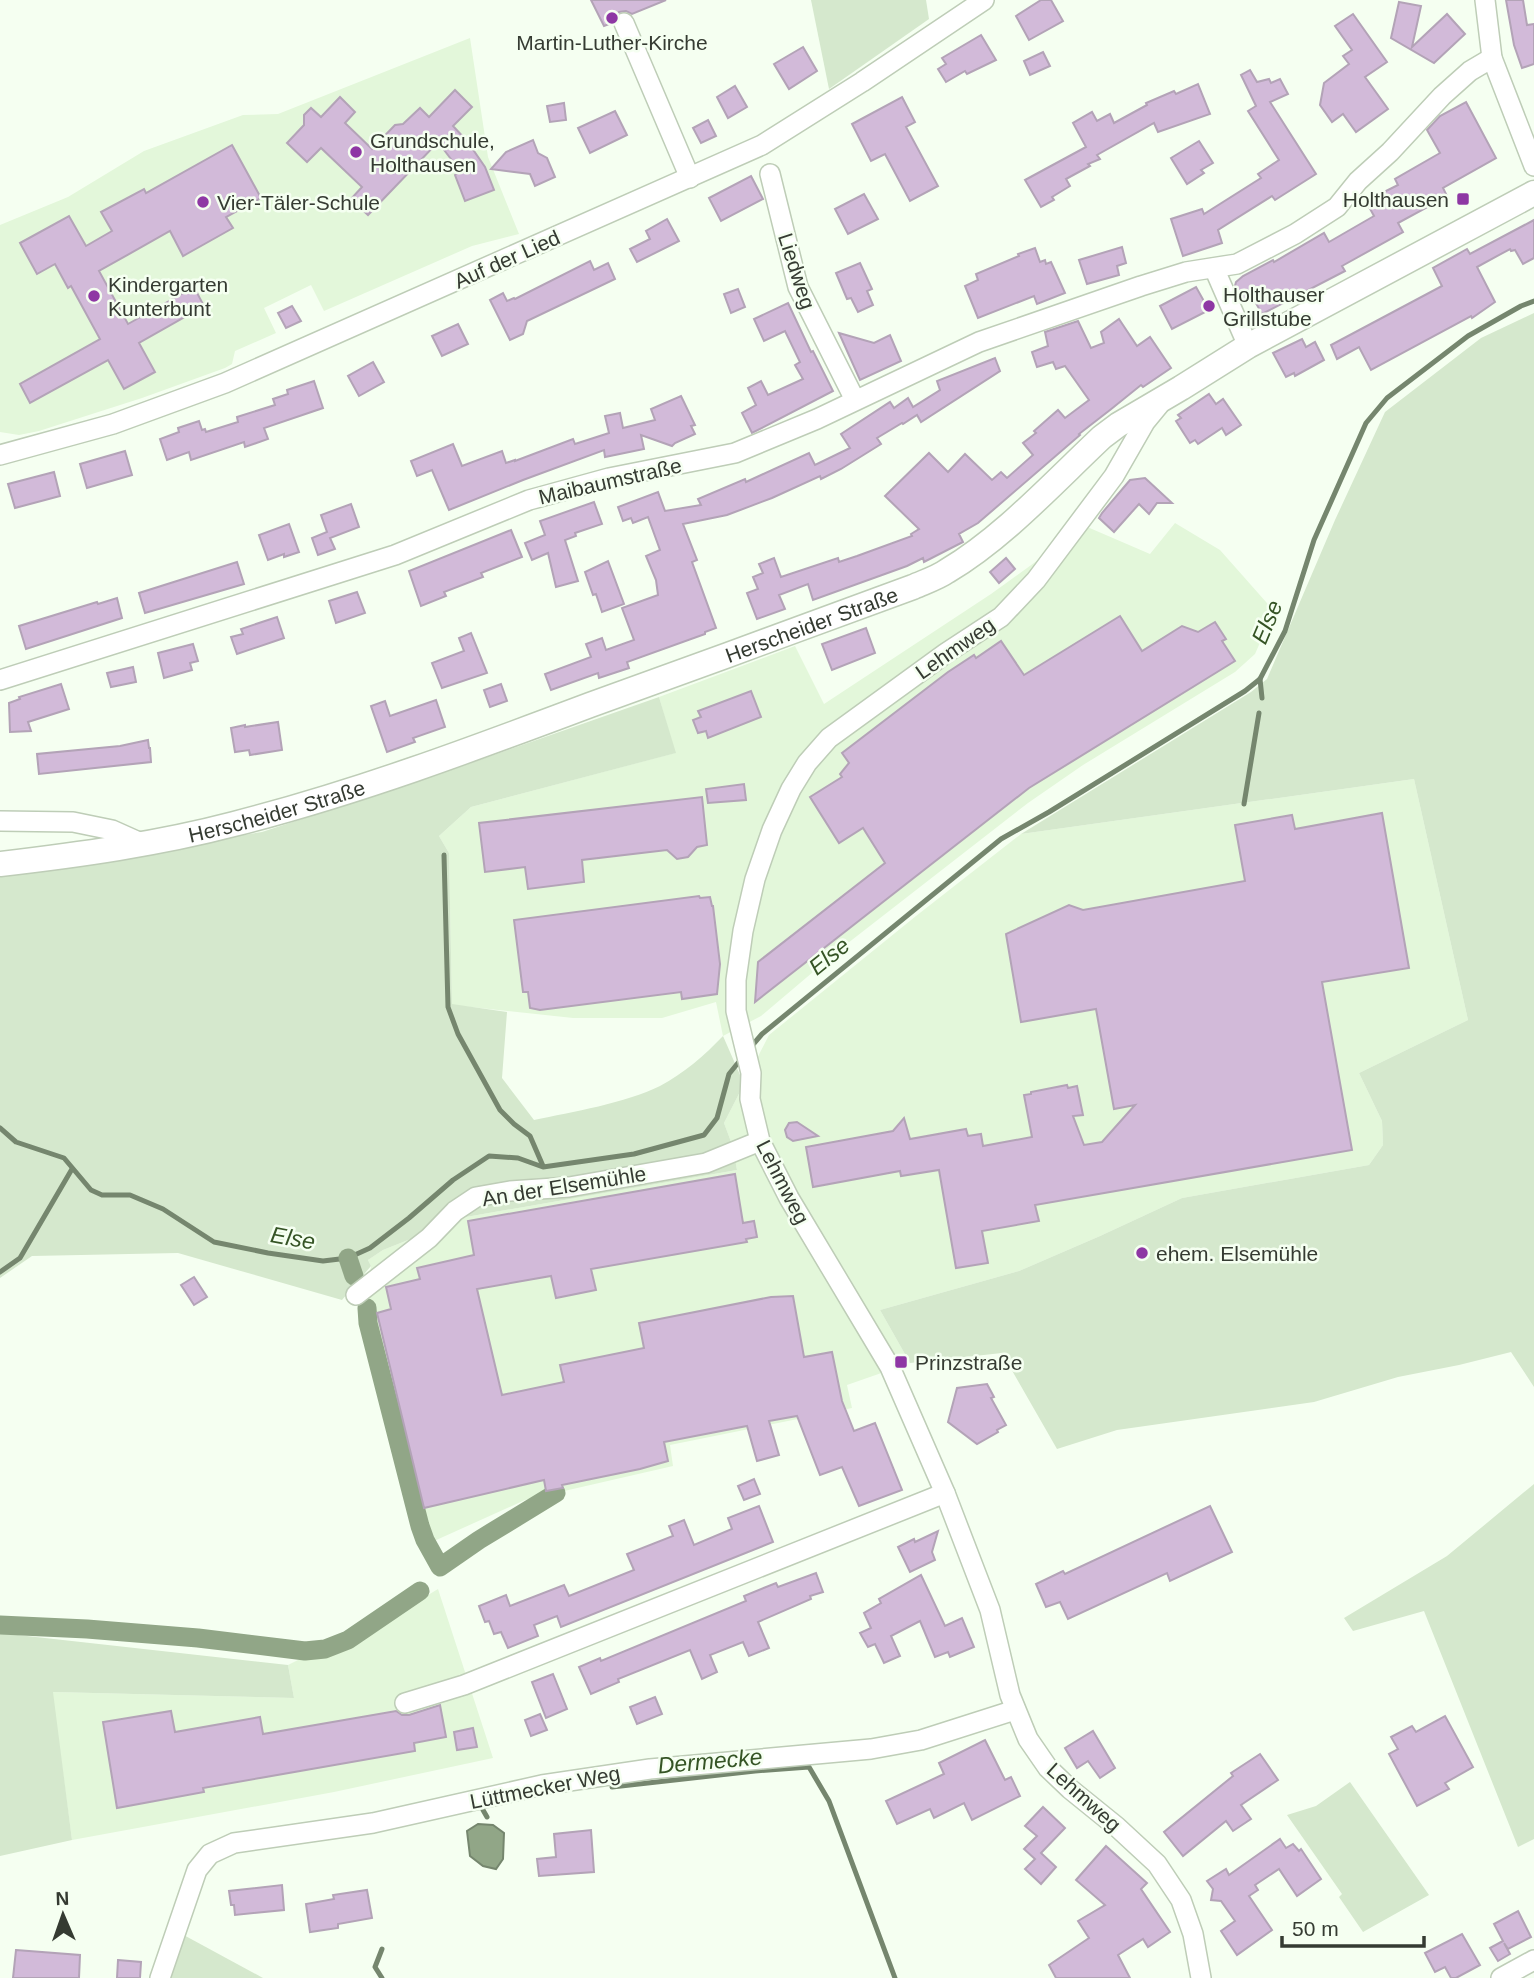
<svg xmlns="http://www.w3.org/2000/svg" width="1534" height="1978" font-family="Arial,sans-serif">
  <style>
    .built { fill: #e3f7da }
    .green { fill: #d5e8cd }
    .water { fill: #91a687; stroke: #75866e; stroke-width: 2 }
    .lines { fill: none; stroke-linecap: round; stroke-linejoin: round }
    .stream { stroke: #75866e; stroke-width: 5 }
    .canal { stroke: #91a687; stroke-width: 19 }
    .building { fill: #d2bad9; stroke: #b3a3b7; stroke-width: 2 }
    .minor-casing { stroke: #becdb7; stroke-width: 22 }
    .major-casing { stroke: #becdb7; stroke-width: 27 }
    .minor { stroke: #fff; stroke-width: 19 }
    .major { stroke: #fff; stroke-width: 24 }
    .poi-dot { fill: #8e37a4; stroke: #f5fff1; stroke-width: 2.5 }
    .labels { text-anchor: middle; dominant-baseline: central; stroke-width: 5; stroke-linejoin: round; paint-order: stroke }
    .poi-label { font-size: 21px; fill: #353b32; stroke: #f5fff1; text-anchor: start }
    .street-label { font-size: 21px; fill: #353b32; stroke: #f5fff1 }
    .water-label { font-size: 23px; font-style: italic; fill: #355425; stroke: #f5fff1 }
  </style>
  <rect width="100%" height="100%" fill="#f5fff1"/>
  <g class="built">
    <path d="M470,38L488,157L519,234L472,246L324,311L311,285L264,308L276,333L235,351L232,364L225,368L142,398L39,431L19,435L0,432V225L68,197L144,151L243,115L278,114Z"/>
    <path d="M1175,523L1220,550L1274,611L1255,654L1235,672L1083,765L1028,803L839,950L761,1016L723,1036L716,1002L662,1018H573L452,1005L449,853L439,836L471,807L675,753L659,697L795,646L824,704L991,594L1085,526L1150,554Z"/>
    <path d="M1414,779L1468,1020L1359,1073L1382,1121L1383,1145L1369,1165L1182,1198L1100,1236L1019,1271L880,1310L910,1363L847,1385L852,1408L670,1445L673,1466L525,1500L423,1546L365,1323V1305L371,1266L368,1260L383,1250L466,1217L737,1170L733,1147L724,1123L769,1035L916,916L1021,834Z"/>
    <path d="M438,1589L493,1758L334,1792L72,1840L52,1692L294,1698L288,1665L304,1657L324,1658Z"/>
  </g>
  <g class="green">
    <path d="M811,0H926L929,19L829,89Z"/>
    <path d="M1534,313V1387L1511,1352L1459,1365L1398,1377L1314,1402L1117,1430L1057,1449L1002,1353L910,1363L880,1310L1019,1271L1100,1236L1182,1198L1369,1165L1383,1145L1382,1121L1359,1073L1468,1020L1414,779L1021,834L1251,692L1267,679L1335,520L1385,412L1481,338Z"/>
    <path d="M659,697L676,753L471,807L439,836L449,853L452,1004L507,1012L502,1078L534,1120C572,1112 626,1103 660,1086C684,1073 704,1056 723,1036L744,1084L724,1123L733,1147L737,1170L466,1217L383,1250L368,1260L371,1266L342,1300L178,1253L32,1256L0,1278V873L262,832L437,775Z"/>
    <path d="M1534,1484V1839L1518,1847L1424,1611L1353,1631L1344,1618L1447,1556Z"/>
    <path d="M0,1633L288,1665L294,1698L53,1692L72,1840L0,1856Z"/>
    <path d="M1350,1782L1429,1895L1363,1932L1339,1897L1342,1894L1287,1815L1316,1806Z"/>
    <path d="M180,1933L263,1978H163Z"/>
  </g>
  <path class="water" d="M478,1824L493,1825L504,1833L503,1859L496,1869L483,1866L470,1856L467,1831Z"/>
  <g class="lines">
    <g class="stream">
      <path d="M1260,679L1262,698"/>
      <path d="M1244,804L1259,713"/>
      <path d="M444,855L448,1007L458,1034L500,1110L514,1124L530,1136L543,1166"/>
      <path d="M750,1048L762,1034L1001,839L1049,812L1245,691L1260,679L1285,631L1314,540L1366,423L1387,398L1468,336L1521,306L1534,301"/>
      <path d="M0,1128L16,1142L64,1158L91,1190L102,1195H130L163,1209L214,1242L268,1253L323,1261L348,1258L370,1248L409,1218L453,1180L489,1156L518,1158L543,1167L634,1154L704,1135L717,1118L729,1074L742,1058"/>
      <path d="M0,1272L20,1258L72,1169"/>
      <path d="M612,1787L755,1771L809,1767L829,1801L895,1978"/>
      <path d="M483,1810L487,1817"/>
      <path d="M382,1949L375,1967L382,1978"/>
    </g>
    <g class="canal">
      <path d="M348,1258L354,1276"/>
      <path d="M367,1308L368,1323L420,1526L425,1540L440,1567L479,1540L556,1493"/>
      <path d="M0,1625L87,1629L198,1638L305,1651L325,1649L348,1640L420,1591"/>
    </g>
  </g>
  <g class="building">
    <path d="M591,0H666L632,14L626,11L619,12L614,16L612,23L604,26Z"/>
    <path d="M1041,0H1051L1063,21L1029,40L1016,16Z"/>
    <path d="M1506,0H1523L1527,25L1534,24V64L1522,68L1514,45Z"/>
    <path d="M1399,2L1421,6L1412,47L1447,14L1465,34L1434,63L1391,38Z"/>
    <path d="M1353,14L1387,62L1365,77L1388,109L1356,132L1343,114L1332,122L1320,105L1324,83L1349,64L1343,56L1352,50L1335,26Z"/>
    <path d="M981,35L996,60L967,74L965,71L946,82L938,69L946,64L942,58Z"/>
    <path d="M803,47L817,71L789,89L774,64Z"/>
    <path d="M1043,52L1050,66L1030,75L1024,61Z"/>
    <path d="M1250,70L1257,82L1269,79L1271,83L1280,79L1288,94L1270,102L1316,174L1275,200L1272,196L1218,230L1222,243L1183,256L1171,219L1202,209L1204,214L1261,178L1258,174L1279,160L1248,111L1256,106L1241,75Z"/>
    <path d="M1198,84L1210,114L1158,132L1154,123L1097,155L1100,159L1088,164L1090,166L1066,179L1070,186L1052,197L1054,200L1041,207L1025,180L1086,147L1073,123L1092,112L1097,121L1110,114L1114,123L1147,105L1146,103L1174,91L1176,94Z"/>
    <path d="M735,86L747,107L728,118L717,97Z"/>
    <path d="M455,90L472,107L453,126L467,141L485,167L494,190L465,201L455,175L460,171L438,142L368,215L351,199L362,187L321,148L307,162L287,143L304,125V115L311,108L321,117L340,97L355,112L345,123L372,149L395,125L403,124L420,108L429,117Z"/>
    <path d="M902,97L915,122L906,127L938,186L910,201L885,154L871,161L852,124Z"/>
    <path d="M1466,102L1496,158L1443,188L1448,198L1432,207L1431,205L1398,223L1403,232L1342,266L1345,271L1262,314L1252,296L1242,301L1235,286L1236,282L1243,276L1273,260L1274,262L1324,233L1329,242L1374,216L1369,207L1385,198L1382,193L1398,185L1395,179L1440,153L1427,130L1440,116Z"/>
    <path d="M564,103L566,120L550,122L547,106Z"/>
    <path d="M615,111L627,135L590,153L578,128Z"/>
    <path d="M708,120L716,136L701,143L693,128Z"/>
    <path d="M533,140L538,153L547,158L555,177L535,186L530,174L491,169L506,152Z"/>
    <path d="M1199,141L1213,163L1201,170L1204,173L1187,184L1171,158Z"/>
    <path d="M232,145L261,198L226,217L233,228L183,256L170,231L99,271L128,324L194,287L204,306L139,343L155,372L124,389L108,360L30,403L20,384L100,339L71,286L68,288L55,264L37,274L20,243L69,216L86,246L112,231L101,212L144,189L146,193Z"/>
    <path d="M751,176L763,199L721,221L709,198Z"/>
    <path d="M864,194L878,219L848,234L835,209Z"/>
    <path d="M667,219L679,241L637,262L630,249L650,239L646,231Z"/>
    <path d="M1534,220V258L1523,264L1515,250L1511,251L1510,249L1477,267L1495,302L1472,318L1471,316L1371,370L1359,347L1337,359L1331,345L1442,286L1433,268L1467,249L1470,254Z"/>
    <path d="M1122,247L1126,263L1117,266L1119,275L1087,284L1079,260Z"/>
    <path d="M1035,248L1040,262L1045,260L1046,264L1051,262L1065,293L1037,304L1034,296L978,318L965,286L978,280L976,274L1019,256L1018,254Z"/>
    <path d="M590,261L594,270L608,263L615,279L527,321L523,334L510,340L490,300L503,293L507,301L514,298L515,299Z"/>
    <path d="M860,263L872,289L867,291L873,305L858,312L851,298L847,299L836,273Z"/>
    <path d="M1196,287L1209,310L1172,329L1160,306Z"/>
    <path d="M738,289L745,307L731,313L724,294Z"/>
    <path d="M788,303L811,352L813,351L833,391L752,433L742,413L756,405L748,388L761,381L768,395L803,379L795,365L800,362L785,331L764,341L754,319Z"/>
    <path d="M292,306L301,321L286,328L278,313Z"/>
    <path d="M1119,319L1137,346L1150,337L1171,368L1143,387L1141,385L1110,410L1079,434L1080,435L978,523L959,534L963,542L924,562L923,558L907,566L813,600L808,584L779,595L785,609L757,619L747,593L758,589L753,577L763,573L759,564L774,558L781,577L838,558L839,562L857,556L912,536L911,534L919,529L885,496L929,453L948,472L965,454L992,480L1001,472L1007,478L1033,455L1023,443L1036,433L1034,431L1058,410L1065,418L1089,400L1065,366L1056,369L1053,362L1037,367L1032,352L1048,346L1045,332L1078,321L1091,348L1104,343L1101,332Z"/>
    <path d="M458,324L468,344L442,356L432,336Z"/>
    <path d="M839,333L874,343L890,335L901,361L860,380Z"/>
    <path d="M1302,339L1306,347L1315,342L1324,360L1295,376L1294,373L1286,377L1273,353Z"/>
    <path d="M995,358L1000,371L921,422L917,415L903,424L902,423L877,438L881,444L841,469L821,479L820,476L772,498L727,515L683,524L697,560L692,562L716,628L705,632V634L627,662L629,668L599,678L598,673L551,690L545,674L591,657L586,644L602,638L606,650L634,640L622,608L658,595L656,580L646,556L660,550L648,517L633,523L631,518L623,521L618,507L658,492L665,511L701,505L698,499L745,479L746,482L809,453L815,465L850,448L841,434L890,402L894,408L908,398L913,407L940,390L937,381Z"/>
    <path d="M373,362L384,382L359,396L348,376Z"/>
    <path d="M314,381L323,408L264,428L268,439L245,447L244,442L191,460L189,452L167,460L160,439L179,432L178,428L199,421L202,430L205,429L206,432L238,422L237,417L275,405L273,399L288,394L287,390Z"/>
    <path d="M1209,394L1216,404L1223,399L1241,425L1226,435L1222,428L1198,444L1195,440L1190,443L1176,421L1181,418L1178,415Z"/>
    <path d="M681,396L695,425L691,426L695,434L675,443L672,446L641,435L644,449L605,457L604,450L523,480L449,510L432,470L417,476L411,461L453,444L462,466L502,451L506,463L515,460V461L573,439L575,444L609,433L605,416L620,413L623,428L655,420L651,409Z"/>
    <path d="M125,451L132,475L87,488L80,464Z"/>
    <path d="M54,472L60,496L15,508L8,484Z"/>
    <path d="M1145,478L1172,503H1157L1149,514L1139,504L1114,532L1099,518L1102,513L1130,480Z"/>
    <path d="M594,502L602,524L575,533L576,536L565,540L578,581L556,587L548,553L532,560L525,543L545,535L540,521Z"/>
    <path d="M351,504L359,527L330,538L335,549L318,555L312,538L327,532L321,515Z"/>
    <path d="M289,524L299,552L284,557V554L268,560L259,535Z"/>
    <path d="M511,530L522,557L481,573L483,577L444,592L446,596L421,606L409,571Z"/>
    <path d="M1006,558L1015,569L999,583L990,572Z"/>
    <path d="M608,561L624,604L602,612L596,594L593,595L585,572Z"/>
    <path d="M237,562L244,584L145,613L139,593Z"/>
    <path d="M357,592L365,613L336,623L329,601Z"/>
    <path d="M117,598L122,618L26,649L19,626L97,602L98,604Z"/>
    <path d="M1120,616L1142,651L1182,626L1198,632L1215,622L1226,639L1222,641L1235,661L1029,788L755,1002L758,962L885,863L863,828L839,843L810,797L842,777L840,774L849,763L842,753L948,672L974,655L976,658L1001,641L1024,675Z"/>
    <path d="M277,617L284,638L237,654L231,637L243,634L241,629Z"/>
    <path d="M866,628L875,653L832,670L822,644Z"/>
    <path d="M471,633L487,673L442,688L432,663L464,651L459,638Z"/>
    <path d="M193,644L198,661L190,663L192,670L164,678L158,653Z"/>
    <path d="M133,667L136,682L111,687L107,673Z"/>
    <path d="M61,684L69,709L28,722L31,731L10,732L9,703L20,699L19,697Z"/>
    <path d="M501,684L507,701L490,707L484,690Z"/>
    <path d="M751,691L761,717L708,738L706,731L698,733L693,720L701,717L698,711Z"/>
    <path d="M436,700L445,727L413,738L415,742L387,752L371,706L385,701L390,716Z"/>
    <path d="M278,722L282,750L250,755L249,750L235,752L231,728L245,725V727Z"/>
    <path d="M148,740L149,748H150L151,762L39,774L37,754L120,746Z"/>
    <path d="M744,784L746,800L708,803L706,789Z"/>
    <path d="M702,797L707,845L697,847L688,857L677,859L667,850L582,860L584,882L528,889L525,867L485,872L479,823Z"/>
    <path d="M1382,813L1409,968L1322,982L1352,1150L1035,1205L1039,1221L982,1231L988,1263L956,1268L939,1170L901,1176L900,1171L813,1187L806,1147L893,1131L904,1118L910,1139L966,1129L968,1136L981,1134L983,1146L1032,1137L1024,1095L1031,1094V1092L1067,1085L1068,1088L1077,1086L1083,1115L1073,1116L1084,1145L1102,1142L1135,1105L1114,1109L1096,1009L1021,1022L1006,934L1069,905L1083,910L1245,881L1235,825L1292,815L1295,829Z"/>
    <path d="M699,896L700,898L710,897L712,906H713L720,964L717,994L682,999L681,992L540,1010L530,1008L528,992H523L514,920Z"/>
    <path d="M797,1122L818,1136L793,1141L787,1137L785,1130L789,1123Z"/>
    <path d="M735,1174L743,1223L754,1221L757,1237L746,1239L747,1242L591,1269L596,1290L556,1298L551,1276L477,1289L502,1395L564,1382L560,1365L644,1348L639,1323L771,1297L793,1296L804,1357L832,1352L842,1401L854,1431L875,1423L902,1490L859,1506L842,1467L820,1475L797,1416L769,1421L779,1455L757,1461L747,1426L664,1442L668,1461L640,1469L562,1485L563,1488L546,1491L544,1480L424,1508L377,1313L391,1309L386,1287L420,1279L417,1268L474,1255L468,1221Z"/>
    <path d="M194,1277L207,1297L194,1305L181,1285Z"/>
    <path d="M987,1384L994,1397L991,1398L1006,1425L997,1430L998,1432L977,1444L948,1422L957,1388Z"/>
    <path d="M754,1479L760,1494L744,1500L738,1486Z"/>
    <path d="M759,1506L773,1542L561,1627L557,1616L534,1625L538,1636L508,1648L501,1632L494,1634L489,1621L485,1622L479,1606L506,1595L510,1606L564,1585L569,1596L634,1570L627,1554L673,1536L669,1526L684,1520L694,1545L732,1529L728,1518Z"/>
    <path d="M1210,1506L1232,1552L1170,1581L1167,1573L1068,1619L1060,1602L1046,1607L1036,1584L1063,1571L1065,1574Z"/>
    <path d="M938,1531L932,1552L935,1560L910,1572L898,1547L914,1539L915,1542Z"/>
    <path d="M816,1573L823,1592L810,1596L811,1599L758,1622L769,1648L749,1656L743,1642L710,1655L717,1672L702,1679L690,1650L618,1679L619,1682L591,1694L579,1667L600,1658L601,1661L746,1601L744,1596L776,1583L778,1587Z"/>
    <path d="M921,1575L945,1626L962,1618L974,1647L950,1657L948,1652L935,1657L920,1621L891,1636L900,1656L884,1663L875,1644L868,1647L860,1633L871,1628L864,1613L881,1603L879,1599Z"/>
    <path d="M553,1674L567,1709L546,1718L532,1682Z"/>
    <path d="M655,1697L662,1714L637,1724L630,1707Z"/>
    <path d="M440,1705L446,1737L414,1743L415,1751L203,1788L204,1792L117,1808L103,1722L171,1711L175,1732L260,1717L263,1734L396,1711L402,1715H409Z"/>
    <path d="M540,1714L547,1730L531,1736L525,1720Z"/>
    <path d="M1445,1716L1473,1767L1445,1783L1449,1789L1417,1806L1389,1754L1398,1749L1391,1737L1412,1726L1416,1732Z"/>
    <path d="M473,1728L477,1747L457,1750L454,1732Z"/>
    <path d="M1093,1731L1115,1768L1100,1778L1088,1761L1077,1768L1065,1748Z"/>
    <path d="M985,1740L1005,1780L1011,1777L1020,1796L972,1820L964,1803L934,1818L930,1809L897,1824L886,1801L944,1774L939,1763Z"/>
    <path d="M1260,1754L1278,1780L1241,1805L1251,1819L1233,1831L1226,1821L1183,1856L1164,1832L1233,1776L1231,1773Z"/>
    <path d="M1043,1807L1065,1828L1041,1853L1056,1867L1041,1884L1025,1869L1035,1859L1024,1849L1037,1836L1025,1826Z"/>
    <path d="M591,1830L594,1872L539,1876L537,1859L556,1857L554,1834Z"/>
    <path d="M1280,1839L1286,1848L1293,1844L1299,1851L1301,1849L1321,1879L1297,1896L1279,1869L1255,1885L1258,1890L1249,1896L1272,1930L1237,1955L1221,1931L1235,1921L1221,1901L1211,1900L1213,1889L1207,1881L1226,1869L1229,1875Z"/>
    <path d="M1106,1846L1147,1883L1141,1889L1170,1932L1148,1947L1143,1939L1118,1955L1130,1978H1056L1049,1965L1089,1938L1078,1921L1105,1905L1076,1880Z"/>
    <path d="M282,1885L284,1910L235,1915L234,1905H231L229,1891Z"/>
    <path d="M367,1890L372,1918L338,1924V1928L310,1932L306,1904L334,1899L333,1895Z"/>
    <path d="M1518,1911L1531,1937L1508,1949L1504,1943L1510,1954L1498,1961L1490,1948L1503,1941L1494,1924Z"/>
    <path d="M1462,1934L1480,1965L1456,1978H1451L1445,1967L1435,1972L1425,1953Z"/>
    <path d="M16,1950L80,1955L79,1978H13Z"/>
    <path d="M118,1960L141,1962L140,1978H117Z"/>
  </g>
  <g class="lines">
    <defs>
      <g id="minor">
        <path d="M1485,0L1492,58L1534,166"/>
        <path d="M624,23L690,178"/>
        <path d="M770,174L798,287L855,400"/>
        <path d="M1214,268L1248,346"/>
        <path d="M1159,405L1145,422L1114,476L1036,580L1001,617L946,653L829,738L807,763L791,789L772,830L755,879L743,931L736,980V1011L751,1073L750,1099L760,1141L789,1198L890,1367L945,1493L990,1610L1010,1695L1028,1739L1048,1768L1070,1789L1117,1827L1157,1864L1181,1900L1193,1934L1201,1978"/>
        <path d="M0,455L113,424L225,383L762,145L862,82L984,0"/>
        <path d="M0,680L395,555L529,500L609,478L735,453L817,419L979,342L1141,286L1186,272L1237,264L1295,234L1337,207L1358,181L1390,152L1442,96L1470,71L1492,58"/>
        <path d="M0,821L73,822L112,830L141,843"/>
        <path d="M356,1295L429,1238L455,1211L476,1197L510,1191L569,1187L706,1163L760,1141"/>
        <path d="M405,1703L464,1685L945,1493"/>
        <path d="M160,1978L197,1870L210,1854L234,1843L373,1823L542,1785L650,1769L871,1749L921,1740L1015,1710"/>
        <path d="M1501,1978L1534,1960"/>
      </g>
      <g id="major">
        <path id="s1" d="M0,864C78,855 158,844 234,824C356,793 473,749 590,705C698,666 805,627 913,587C924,582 937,578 947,571C1003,538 1054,482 1102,437L1118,425L1181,388L1248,346L1534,193"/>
      </g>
    </defs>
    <use href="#minor" class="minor-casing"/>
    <use href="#major" class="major-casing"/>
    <use href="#minor" class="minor"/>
    <use href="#major" class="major"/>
  </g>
  <g class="poi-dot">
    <circle cx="612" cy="18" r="7"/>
    <circle cx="356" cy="152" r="7"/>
    <rect x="1456" y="192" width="14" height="14" rx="3.5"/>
    <circle cx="203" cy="202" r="7"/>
    <circle cx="94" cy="296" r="7"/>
    <circle cx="1209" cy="306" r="7"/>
    <circle cx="1142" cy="1253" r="7"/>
    <rect x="894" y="1355" width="14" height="14" rx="3.5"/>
  </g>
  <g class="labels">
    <g class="poi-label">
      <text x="612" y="42" text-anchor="middle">Martin-Luther-Kirche</text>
      <text x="370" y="140">Grundschule,<tspan x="370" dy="24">Holthausen</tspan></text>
      <text x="1449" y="199" text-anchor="end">Holthausen</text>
      <text x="217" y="202">Vier-Täler-Schule</text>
      <text x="108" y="284">Kindergarten<tspan x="108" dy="24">Kunterbunt</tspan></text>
      <text x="1223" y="294">Holthauser<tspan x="1223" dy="24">Grillstube</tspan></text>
      <text x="1156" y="1253">ehem. Elsemühle</text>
      <text x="915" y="1362">Prinzstraße</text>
    </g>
    <g class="street-label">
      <text transform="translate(507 259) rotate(-24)">Auf der Lied</text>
      <text transform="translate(797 271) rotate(72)">Liedweg</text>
      <text transform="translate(610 481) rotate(-13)">Maibaumstraße</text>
      <text stroke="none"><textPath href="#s1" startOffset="849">Herscheider Straße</textPath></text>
      <text transform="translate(955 648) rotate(-35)">Lehmweg</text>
      <text stroke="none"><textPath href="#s1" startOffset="282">Herscheider Straße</textPath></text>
      <text transform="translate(783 1182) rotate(63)">Lehmweg</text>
      <text transform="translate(564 1186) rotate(-9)">An der Elsemühle</text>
      <text transform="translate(545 1787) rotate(-11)">Lüttmecker Weg</text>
      <text transform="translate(1084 1797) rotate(42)">Lehmweg</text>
    </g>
    <g class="water-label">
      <text transform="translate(1267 622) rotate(-67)">Else</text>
      <text transform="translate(829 956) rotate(-39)">Else</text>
      <text transform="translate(293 1238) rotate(10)">Else</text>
      <text transform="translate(710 1761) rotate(-5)">Dermecke</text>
    </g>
  </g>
  <g transform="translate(63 1915) rotate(358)" stroke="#f5fff1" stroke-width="5" paint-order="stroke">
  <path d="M0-5L12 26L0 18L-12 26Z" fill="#353b32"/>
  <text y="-10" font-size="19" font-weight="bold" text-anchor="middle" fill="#353b32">N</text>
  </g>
  <path d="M1282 1936v10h142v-10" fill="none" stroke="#353b32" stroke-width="3.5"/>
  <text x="1292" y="1936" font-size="21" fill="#353b32" stroke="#f5fff1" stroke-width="5" paint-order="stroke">50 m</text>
</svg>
